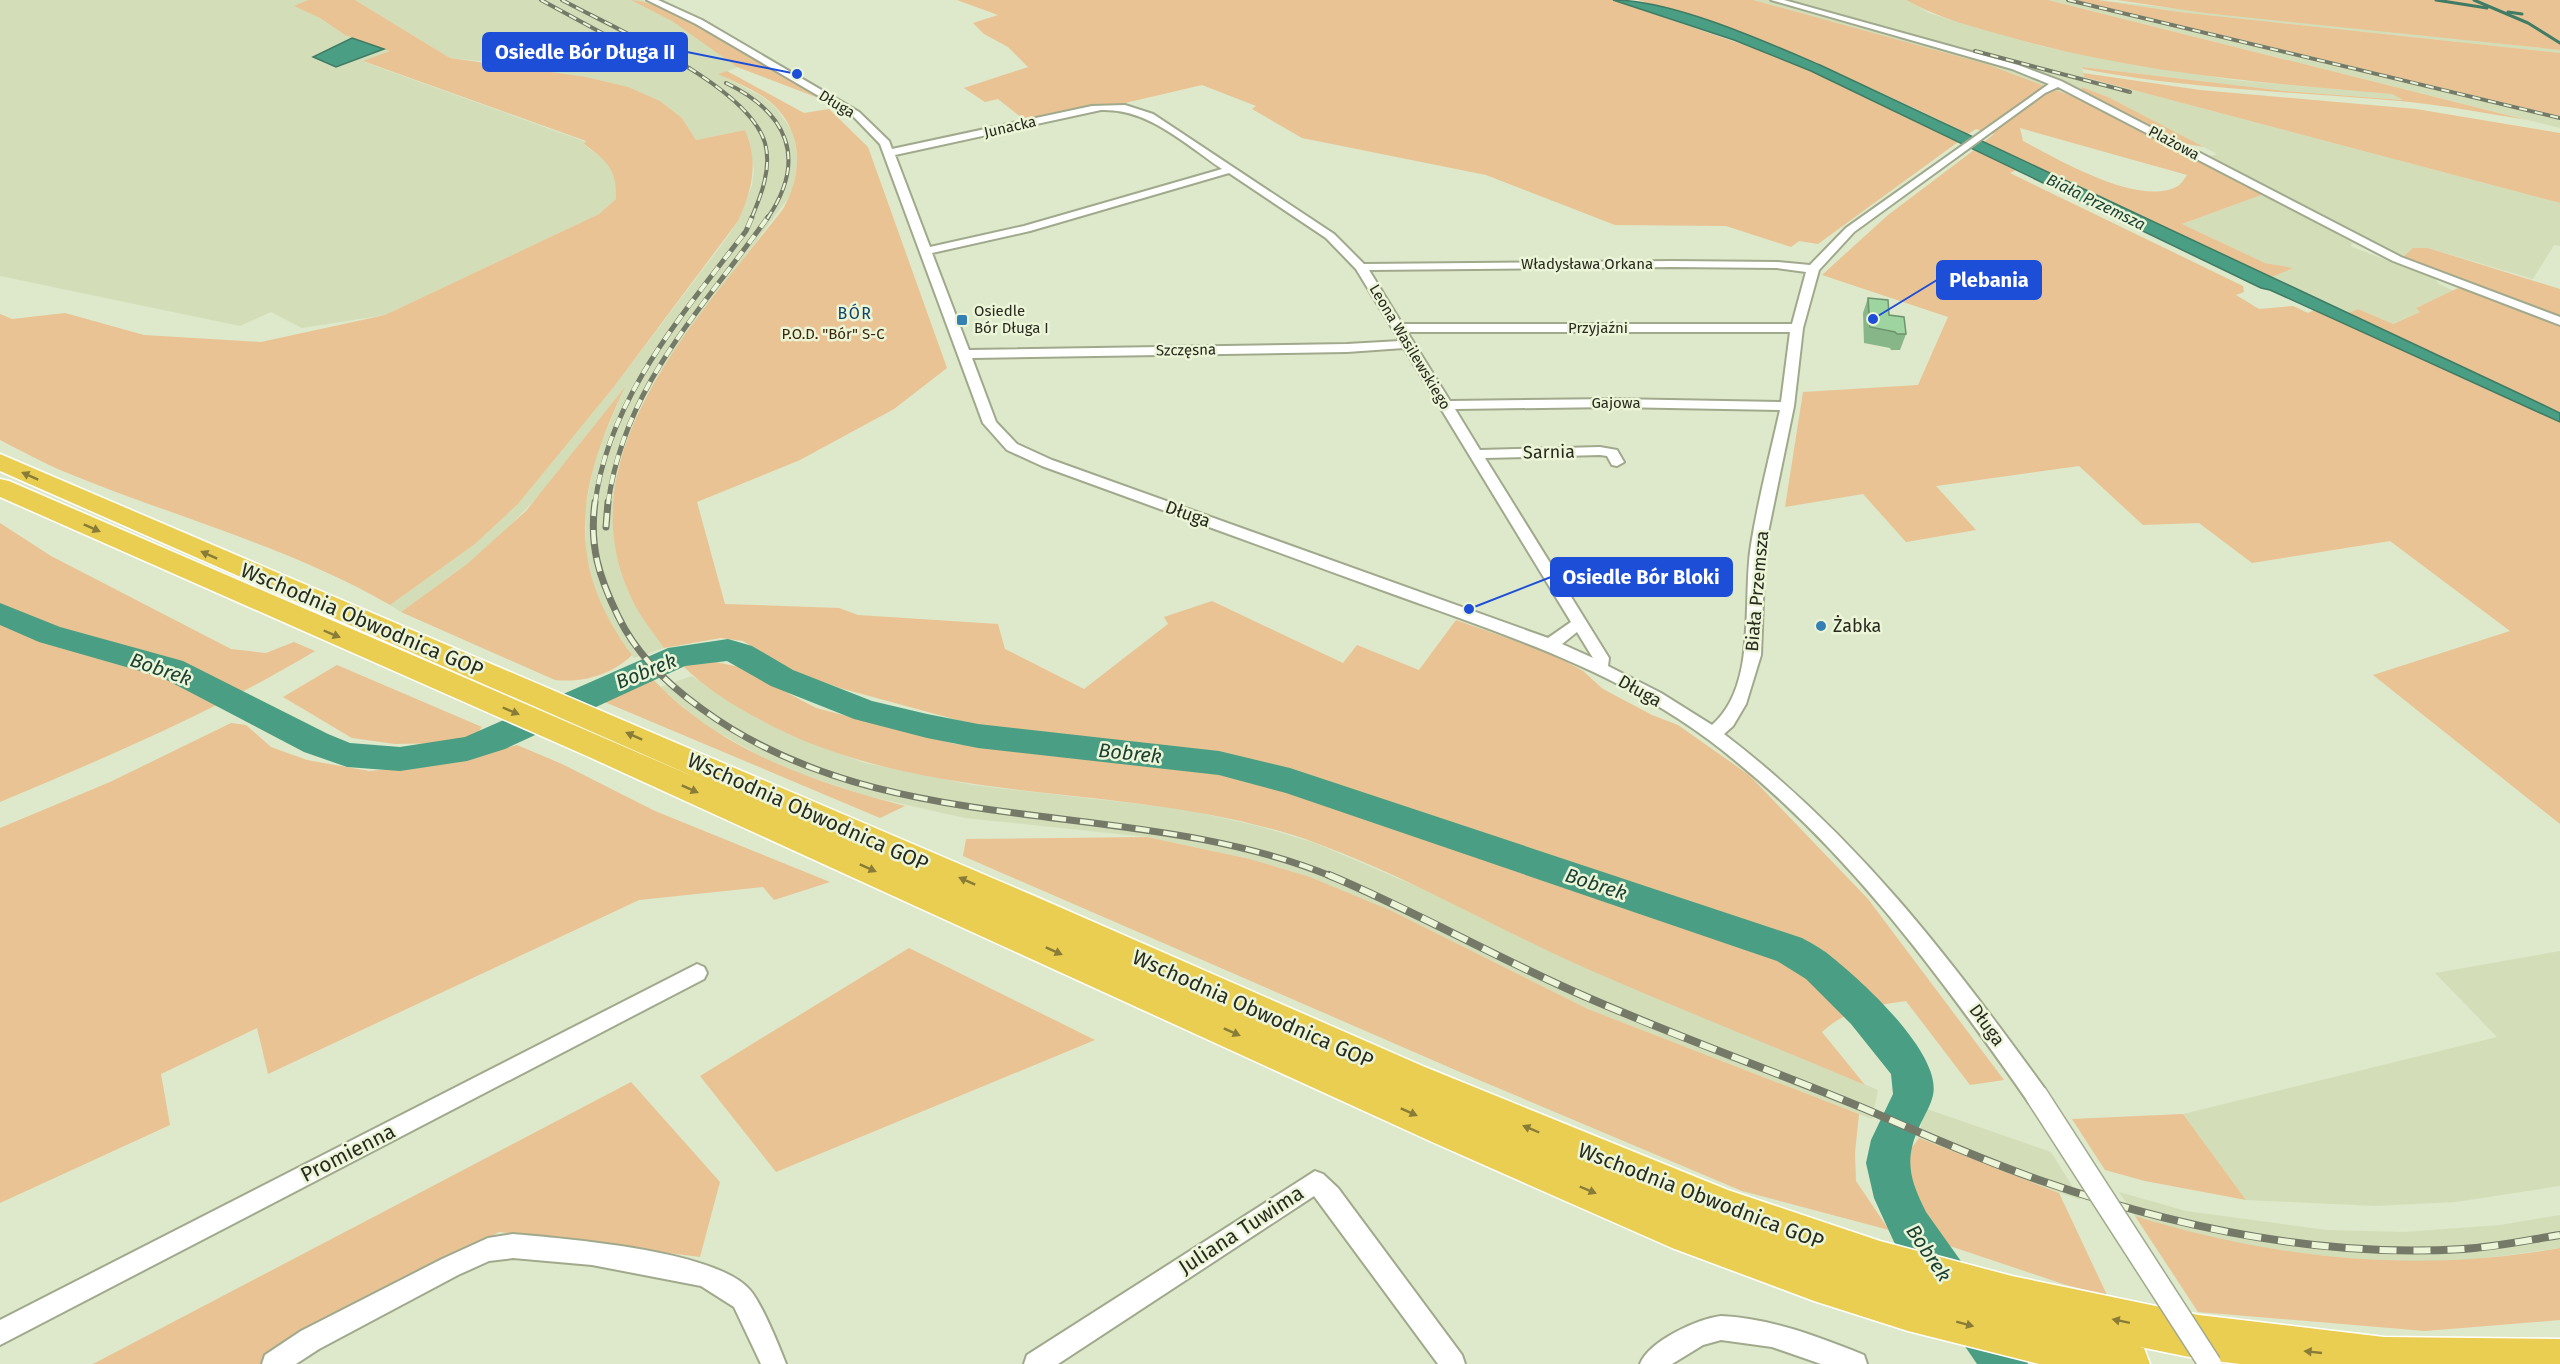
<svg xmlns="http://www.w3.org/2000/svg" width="2560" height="1364" font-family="'Fira Sans',sans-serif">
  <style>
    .built { fill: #d3deb9 }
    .green { fill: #e9c394; fill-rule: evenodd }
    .water { fill: #499e83; stroke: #3f7b65; stroke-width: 1.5 }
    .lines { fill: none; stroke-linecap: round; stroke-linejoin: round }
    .stream { stroke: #3f7b65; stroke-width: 3 }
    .river { fill: #499e83; fill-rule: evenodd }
    .street-casing { stroke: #a0a98c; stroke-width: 4 }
    .highway-casing { stroke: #fff; stroke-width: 3 }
    .street { fill: #fff; fill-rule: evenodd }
    .highway { fill: #e9ce52; fill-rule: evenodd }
    .rail-far3-casing { stroke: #747a67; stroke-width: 4 }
    .rail-far2-casing { stroke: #747a67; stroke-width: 5 }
    .rail-far1-casing { stroke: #747a67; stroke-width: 7 }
    .rail-casing { stroke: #747a67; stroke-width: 8 }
    .rail-far3 { stroke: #ecf5d7; stroke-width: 2; stroke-dasharray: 8; stroke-linecap: butt }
    .rail-far2 { stroke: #ecf5d7; stroke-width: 4; stroke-dasharray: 10; stroke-linecap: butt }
    .rail-far1 { stroke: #ecf5d7; stroke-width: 4.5; stroke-dasharray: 14; stroke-linecap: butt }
    .rail { stroke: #ecf5d7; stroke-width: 6; stroke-dasharray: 17; stroke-linecap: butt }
    .street-bridge-casing { stroke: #a0a98c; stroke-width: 25; stroke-linecap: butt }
    .street-bridge { stroke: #fff; stroke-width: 22 }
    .wall { fill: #87b689 }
    .building { fill: #9dd49f; stroke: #6e946f; stroke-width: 1.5 }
    .oneway { fill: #887c38 }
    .poi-dot { fill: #3580b3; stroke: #ecf5d7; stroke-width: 2 }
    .labels { text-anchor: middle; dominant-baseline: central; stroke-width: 5; stroke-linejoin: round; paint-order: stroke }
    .far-street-label { font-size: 15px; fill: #272a1f; stroke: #ecf5d7 }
    .far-poi-label { font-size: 15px; fill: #272a1f; stroke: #ecf5d7; text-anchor: start }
    .far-park-label { font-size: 15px; fill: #3a270c; stroke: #ecf5d7 }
    .far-water-label { font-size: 16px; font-style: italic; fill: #1a4134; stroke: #ecf5d7 }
    .far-neighbourhood-label { font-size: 16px; letter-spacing: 1.5px; fill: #0f4568; stroke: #ecf5d7 }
    .street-label { font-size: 18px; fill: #272a1f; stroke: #ecf5d7 }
    .poi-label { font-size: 18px; fill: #272a1f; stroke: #ecf5d7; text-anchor: start }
    .water-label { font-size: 20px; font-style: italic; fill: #1a4134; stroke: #ecf5d7 }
    .near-street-label { font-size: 21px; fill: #272a1f; stroke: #ecf5d7 }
    .leader { fill: none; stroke: #1d4ed8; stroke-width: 2 }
    .callout-dot { fill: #1d4ed8; stroke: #ecf5d7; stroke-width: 2 }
    .callout { fill: #1d4ed8; stroke: #1d4ed8; stroke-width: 2 }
    .callout-label { font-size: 20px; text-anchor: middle; font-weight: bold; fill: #fff }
  </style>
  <rect width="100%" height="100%" fill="#dee8ca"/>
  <g class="built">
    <path d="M0,0H308L295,6L320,18L345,35L391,51L364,62L586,142L584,145L608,162L616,182V199L599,214L385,315L302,328L271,312L240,326L0,276Z"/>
    <path d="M355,0H642L695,25L756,61L719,74L763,97L776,108L793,132L798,162L792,193L659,373L639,409L618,466L614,513L618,558L630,595L664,648L634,658L610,626L596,594L586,553L585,511L595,457L623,391L549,485L499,537L467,564L401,612L390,605L475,544L518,504L613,388L726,239L738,221L752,185L754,171L749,140L745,130L696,140L682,118L660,101L508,64L450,58Z"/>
    <path d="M1753,0H1906L1929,13L1978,28L2045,47L2096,57L2233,80L2393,94L2404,100L2285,91L2082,67L2084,77L2560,203V246L2554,245L2533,279L2428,248L2402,258L2365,241L2208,157L2217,154L2108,97L2082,87L2079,99Z"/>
    <path d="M2048,0H2076L2560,116V128Z"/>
    <path d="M2098,0L2560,50V53L2179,12Z"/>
    <path d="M2264,194L2353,243L2350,246L2435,279L2439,284L2454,291L2417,307L2420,312L2392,324L2358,309L2348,313L2280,281L2272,277L2292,268L2265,263L2182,224Z"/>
    <path d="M692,676L759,719L793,736L865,763L973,785L1183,809L1258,826L1315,843L1460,905L1582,966L1878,1090L1872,1119L1588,1009L1392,911L1309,877L1250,859L1147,837L965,818L867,796L801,774L773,763L716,731L696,718L660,687Z"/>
    <path d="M2560,951V1186L2456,1202L2375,1206L2246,1200L2183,1114L2497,1037L2435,973Z"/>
    <path d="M1924,1108L2051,1152L2081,1200L1995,1170L1919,1138Z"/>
    <path d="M2119,1192L2186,1211L2326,1230L2404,1232L2500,1225L2560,1215V1248L2464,1261L2384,1262L2299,1253L2245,1246L2193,1234L2135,1216Z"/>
  </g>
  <g class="green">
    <path d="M308,0H355L450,58L586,77L628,87L660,101L682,118L696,140L745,130C759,162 752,191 738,221L613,388L518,504L475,544L390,605C288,546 174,517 65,472C43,463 22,451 0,440V314L12,319L65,313L144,335L261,342L385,315L599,214L616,199C617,169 607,161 584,144L586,141L363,61L390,51L345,35L320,18L294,6Z"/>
    <path d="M631,0C669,0 783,77 821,99L737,67L672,21Z"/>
    <path d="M957,0H1613L1773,55L1843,85L1958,142L1818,244L1799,241L1791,247L1726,226L1615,225L1486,175L1302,138L1252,109L1256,106L1202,85L1031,125L998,99L985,102L964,88L1028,67L1008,47L984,34L973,23L998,15Z"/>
    <path d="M1638,0H1753L1986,64L2079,99L2080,95L2264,194L2182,224L2265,263L2293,268L2272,277L1984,142L1994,134L1976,129L1968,134C1861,81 1752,36 1638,0ZM2020,128L2187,175C2185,178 2181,184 2178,186C2140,208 2057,159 2023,141Z"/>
    <path d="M1906,0H2048L2527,120C2485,113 2443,105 2400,101C2295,92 2187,89 2083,69L2082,67L2285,91L2403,100L2392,94C2265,83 2137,73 2013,38C1977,28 1940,19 1906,0Z"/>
    <path d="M2076,0H2098L2179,12L2560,53V116Z"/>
    <path d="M2117,0H2560V50L2205,13Z"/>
    <path d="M727,71L804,113L829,109L868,147L947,368L894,409L800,460L697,502L725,604L839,608L858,615L998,624L1005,649L1084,689L1168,624L1164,617L1212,601L1343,663L1357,645L1419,670L1456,620L1553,654L1583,671L1603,689L1652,715L1678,725L1749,775L1868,899L2004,1080L1970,1085L1906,1001C1875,1005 1845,1010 1822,1032L1865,1085C1771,1045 1676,1008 1583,967C1493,927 1409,877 1316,843C1141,779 945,811 776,728C742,711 708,691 681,664L702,659L739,667L816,708L955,744L1041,753L1053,735L983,727L840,688L794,672L743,641L721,638L664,648C652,631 638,614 630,595C564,452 703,313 783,209C805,170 803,125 764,97C750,88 733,81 718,74Z"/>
    <path d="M2083,73L2200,90L2416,109L2560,133V203L2084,77Z"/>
    <path d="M2082,87L2108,97L2204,147L2181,143L2081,90Z"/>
    <path d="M1974,150L2016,170L2010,173L2243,286L2244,292L2236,295L2259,309L2293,306L2308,313L2314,310L2373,334L2560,422V824L2373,675L2510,631L2390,541L2252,563L2199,523L2143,525L2079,466L1936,486L1976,530L1906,542L1863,494L1785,507L1803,392L1918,385L1948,317L1822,275L1888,215Z"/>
    <path d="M2413,248H2428L2560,289V316L2402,258Z"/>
    <path d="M2458,288L2469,290L2560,323V413L2348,313L2358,309L2393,324L2420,312L2416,308Z"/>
    <path d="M625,387C578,486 563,562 632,655C612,675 582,683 555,680L401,612L467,564L526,511Z"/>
    <path d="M0,523L51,556L231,649L266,653L294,642L315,651C215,711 107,757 0,802Z"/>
    <path d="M337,665L482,727L473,738L448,743L395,744L352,738L283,697Z"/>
    <path d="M651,677C717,749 812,782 905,806L880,818L600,700Z"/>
    <path d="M231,723L246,725L271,747L307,760L369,771L436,765L517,745L562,764L655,811L830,882L774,900L763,887L639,900L268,1074L257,1028L161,1074L170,1125L0,1203V828L110,782Z"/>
    <path d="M1147,837L1250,859L1310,877L1392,911L1588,1009L1859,1114L1855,1153L1856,1181L1889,1230L1742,1191L1460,1072L963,856L966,839Z"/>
    <path d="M909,948L1095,1040L776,1172L700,1076Z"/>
    <path d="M631,1082L720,1182L700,1257L499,1232L263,1364H93Z"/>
    <path d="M2183,1114L2246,1200L2145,1181L2105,1170L2072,1119Z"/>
    <path d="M1919,1138L2059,1193L2107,1295L2066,1285L1932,1240L1901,1162Z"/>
    <path d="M2135,1216C2274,1259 2417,1274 2560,1248V1320L2425,1331L2198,1312Z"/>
  </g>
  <g class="water">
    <path d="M1613,0C1673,0 1764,41 1820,65L2516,392L2560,413V422L2270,290L2261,288L1811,71L1734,40Z"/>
    <path d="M352,38L384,49L336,67L313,57Z"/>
  </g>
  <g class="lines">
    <g class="stream">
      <path d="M2436,0L2487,8"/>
      <path d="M2474,0L2528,23L2560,43"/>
      <path d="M2508,12L2522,14"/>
    </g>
    <path class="river" d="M0,603L60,627L183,661L328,734L350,743L400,747L465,737L668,648L728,639L752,646L793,670L872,701L927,714L978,724L1219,751L1290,768L1802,938C1813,944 1824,950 1833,958C1863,982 1942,1054 1933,1095C1931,1105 1924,1116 1920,1125C1904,1159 1909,1178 1926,1212L2022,1347L2028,1364H1977L1894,1242L1874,1198L1866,1163L1871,1140L1893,1094L1891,1074L1851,1024L1806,979L1777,961L1286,793L1219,775L978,748L927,738L854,719L771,686L727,661L685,666L505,749L467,761L400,771L347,767L304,752L161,677L39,642L0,625Z"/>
    <defs>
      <g id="street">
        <path d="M647,0H658L702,20L859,112L889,141L892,149L1092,106L1125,105L1153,114L1334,234L1364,264L1672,261L1777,262L1810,265L1846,228L2049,84L2012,69L1771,0H1784L2018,65L2061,81L2401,257L2560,317V325L2393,261L2058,87L2045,93L1854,232L1819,270L1803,328L1794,406L1765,547L1761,655L1746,704L1733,726L1724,734C1856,835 1948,955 2045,1089L2048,1096L2045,1103L2037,1106L2029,1103C1936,970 1840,839 1709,740C1614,669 1500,633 1390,593C1274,551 1158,508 1042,466L1007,450L983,423L880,144L853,116L696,24ZM1101,110C1148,108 1185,144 1222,169L1024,226L930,247L895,155ZM1229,173L1326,238L1356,269L1400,341L1347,344L969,350L932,253L1030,231ZM1672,267L1777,268L1806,272L1792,324H1402L1369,270ZM1407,332H1790L1781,402L1614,399L1450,401ZM1404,348L1571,622L1548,638L1052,460L1017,444L996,422L972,358L1347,352ZM1614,407L1780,410C1770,455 1758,500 1751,545C1742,599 1758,686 1712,725L1661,693L1608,666L1609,658L1485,458L1600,455L1607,456L1612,465L1617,466L1624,462L1617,450L1600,447L1480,450L1455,409ZM1577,632L1593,658L1562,644Z"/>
        <path d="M697,964L704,967L707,973L704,979L0,1345V1320Z"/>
        <path d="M1315,1171L1323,1174L1338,1188L1462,1355L1465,1364H1438L1314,1196L1058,1364H1024L1027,1355Z"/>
        <path d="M513,1234C566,1239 716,1250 750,1290C762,1304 779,1346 786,1364H761L734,1307L701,1286L592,1265L513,1258L489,1261L458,1275L319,1349L296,1364H262L265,1355L301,1331L442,1259L488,1238Z"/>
        <path d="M1721,1316C1770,1318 1819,1337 1864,1355L1867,1364H1821L1772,1347L1721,1340L1703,1345L1672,1364H1640C1649,1341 1697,1319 1721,1316Z"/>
      </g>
      <path id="highway" d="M0,454L1032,895L1425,1067L1728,1190L1880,1241L2012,1276L2199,1315L2384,1337L2560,1339V1364H2240L2199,1359L2140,1347L2144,1348L2150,1364H2039L1908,1331L1814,1301L1672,1248L1432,1142L589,757L0,497V479L9,481L706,782L0,471Z"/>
    </defs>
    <use href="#street" class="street-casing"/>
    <use href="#highway" class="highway-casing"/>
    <use href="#street" class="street"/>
    <use href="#highway" class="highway"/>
    <defs>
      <g id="rail-far3">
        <path d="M541,0L602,33L629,44"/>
        <path d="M562,0C615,29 748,85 765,143C772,168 761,196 751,219"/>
        <path d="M2068,0L2560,118"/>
        <path d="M1975,51L2130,92"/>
        <path d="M726,83C788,113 808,159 767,219"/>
      </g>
      <g id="rail-far2">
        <path d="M595,504C608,398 684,313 746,231L752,217"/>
        <path d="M608,504C624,385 702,310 768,217"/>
      </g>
      <g id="rail-far1">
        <path d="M595,502C589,546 599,577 618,616C636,654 667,684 702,709C888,845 1129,793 1333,877"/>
        <path d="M606,527L608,502"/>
      </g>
      <path id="rail" d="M1329,875C1410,909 1486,952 1566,988C1663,1032 1764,1067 1863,1108C1921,1133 1979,1159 2039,1180C2174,1227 2319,1258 2463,1249C2495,1247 2528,1240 2560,1235"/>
    </defs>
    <use href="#rail-far3" class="rail-far3-casing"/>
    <use href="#rail-far2" class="rail-far2-casing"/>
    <use href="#rail-far1" class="rail-far1-casing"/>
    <use href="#rail" class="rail-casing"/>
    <use href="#rail-far3" class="rail-far3"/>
    <use href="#rail-far2" class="rail-far2"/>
    <use href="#rail-far1" class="rail-far1"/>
    <use href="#rail" class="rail"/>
    <defs>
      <path id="street-bridge" d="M2037,1096L2210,1364"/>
    </defs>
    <use href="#street-bridge" class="street-bridge-casing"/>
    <use href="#street-bridge" class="street-bridge"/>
  </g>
  <path class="wall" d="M1868,298L1889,315L1906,334L1900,350H1891L1890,348L1864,343L1863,313Z"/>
  <path class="building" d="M1868,298L1888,300L1889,315L1904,317L1906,334H1897L1895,332L1870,327Z"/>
  <defs><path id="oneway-solid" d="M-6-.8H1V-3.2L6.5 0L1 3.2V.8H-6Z" transform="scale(1.5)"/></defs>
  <g class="oneway">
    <use href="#oneway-solid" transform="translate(30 476) rotate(-156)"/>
    <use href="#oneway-solid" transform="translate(92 528) rotate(24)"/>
    <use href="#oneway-solid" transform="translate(209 555) rotate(-156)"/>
    <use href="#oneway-solid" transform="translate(332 634) rotate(23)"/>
    <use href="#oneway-solid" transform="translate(511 711) rotate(23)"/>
    <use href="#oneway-solid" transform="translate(634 736) rotate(-156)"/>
    <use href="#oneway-solid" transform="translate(690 789) rotate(24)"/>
    <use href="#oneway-solid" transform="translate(868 868) rotate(24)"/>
    <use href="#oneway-solid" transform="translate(967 881) rotate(-156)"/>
    <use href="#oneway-solid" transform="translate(1054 951) rotate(24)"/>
    <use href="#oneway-solid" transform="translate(1232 1032) rotate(24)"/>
    <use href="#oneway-solid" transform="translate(1409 1112) rotate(24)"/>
    <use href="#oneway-solid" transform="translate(1531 1129) rotate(-157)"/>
    <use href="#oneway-solid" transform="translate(1588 1190) rotate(23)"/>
    <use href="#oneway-solid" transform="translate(2121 1321) rotate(-168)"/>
    <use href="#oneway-solid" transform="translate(1965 1324) rotate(15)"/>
    <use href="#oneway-solid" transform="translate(2313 1352) rotate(-174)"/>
  </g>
  <g class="poi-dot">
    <rect x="956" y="314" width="12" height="12" rx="3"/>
    <circle cx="1821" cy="626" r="6"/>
  </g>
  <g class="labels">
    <g class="far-street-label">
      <text transform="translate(837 104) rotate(31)">Długa</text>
      <text transform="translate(1010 127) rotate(-13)">Junacka</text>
      <text transform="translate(2174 143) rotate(28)">Plażowa</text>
      <text x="1587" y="264">Władysława Orkana</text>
      <text x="1598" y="328">Przyjaźni</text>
      <text transform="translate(1410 347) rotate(59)">Leona Wasilewskiego</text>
      <text transform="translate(1186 350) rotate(-1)">Szczęsna</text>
      <text x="1616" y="403">Gajowa</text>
    </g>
    <g class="far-poi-label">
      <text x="974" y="311">Osiedle<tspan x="974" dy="17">Bór Długa I</tspan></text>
    </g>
    <g class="far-park-label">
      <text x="833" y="334">P.O.D. "Bór" S-C</text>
    </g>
    <g class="far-water-label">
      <text transform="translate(2096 202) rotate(26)">Biała Przemsza</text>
    </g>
    <g class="far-neighbourhood-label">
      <text x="855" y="313">BÓR</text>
    </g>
    <g class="street-label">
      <text transform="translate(1549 452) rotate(-1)">Sarnia</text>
      <text transform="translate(1188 514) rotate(20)">Długa</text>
      <text transform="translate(1757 591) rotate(-85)">Biała Przemsza</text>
      <text transform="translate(1640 691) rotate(29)">Długa</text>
      <text transform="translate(1987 1025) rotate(54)">Długa</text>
    </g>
    <g class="poi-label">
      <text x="1833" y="626">Żabka</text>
    </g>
    <g class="water-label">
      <text transform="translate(161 669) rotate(19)">Bobrek</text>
      <text transform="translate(646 671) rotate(-22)">Bobrek</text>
      <text transform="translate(1130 753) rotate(6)">Bobrek</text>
      <text transform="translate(1596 884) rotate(18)">Bobrek</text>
      <text transform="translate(1929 1253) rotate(56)">Bobrek</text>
    </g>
    <g class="near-street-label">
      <text transform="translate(362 620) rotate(23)">Wschodnia Obwodnica GOP</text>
      <text transform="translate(808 812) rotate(24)">Wschodnia Obwodnica GOP</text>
      <text transform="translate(1253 1009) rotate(24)">Wschodnia Obwodnica GOP</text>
      <text transform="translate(348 1153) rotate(-27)">Promienna</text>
      <text transform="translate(1701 1196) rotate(21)">Wschodnia Obwodnica GOP</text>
      <text transform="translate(1241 1230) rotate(-33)">Juliana Tuwima</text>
    </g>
  </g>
  <path class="leader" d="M797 74L687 52M1873 319L1937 280M1469 609L1551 577"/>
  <g class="callout-dot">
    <circle cx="797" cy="74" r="6"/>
    <circle cx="1873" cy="319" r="6"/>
    <circle cx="1469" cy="609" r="6"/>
  </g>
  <g class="callout">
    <rect x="483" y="33" width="204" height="38" rx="6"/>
    <rect x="1937" y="261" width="104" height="38" rx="6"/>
    <rect x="1551" y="558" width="181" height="38" rx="6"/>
  </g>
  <g class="callout-label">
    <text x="585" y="59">Osiedle Bór Długa II</text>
    <text x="1989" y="287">Plebania</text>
    <text x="1641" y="584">Osiedle Bór Bloki</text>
  </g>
</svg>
